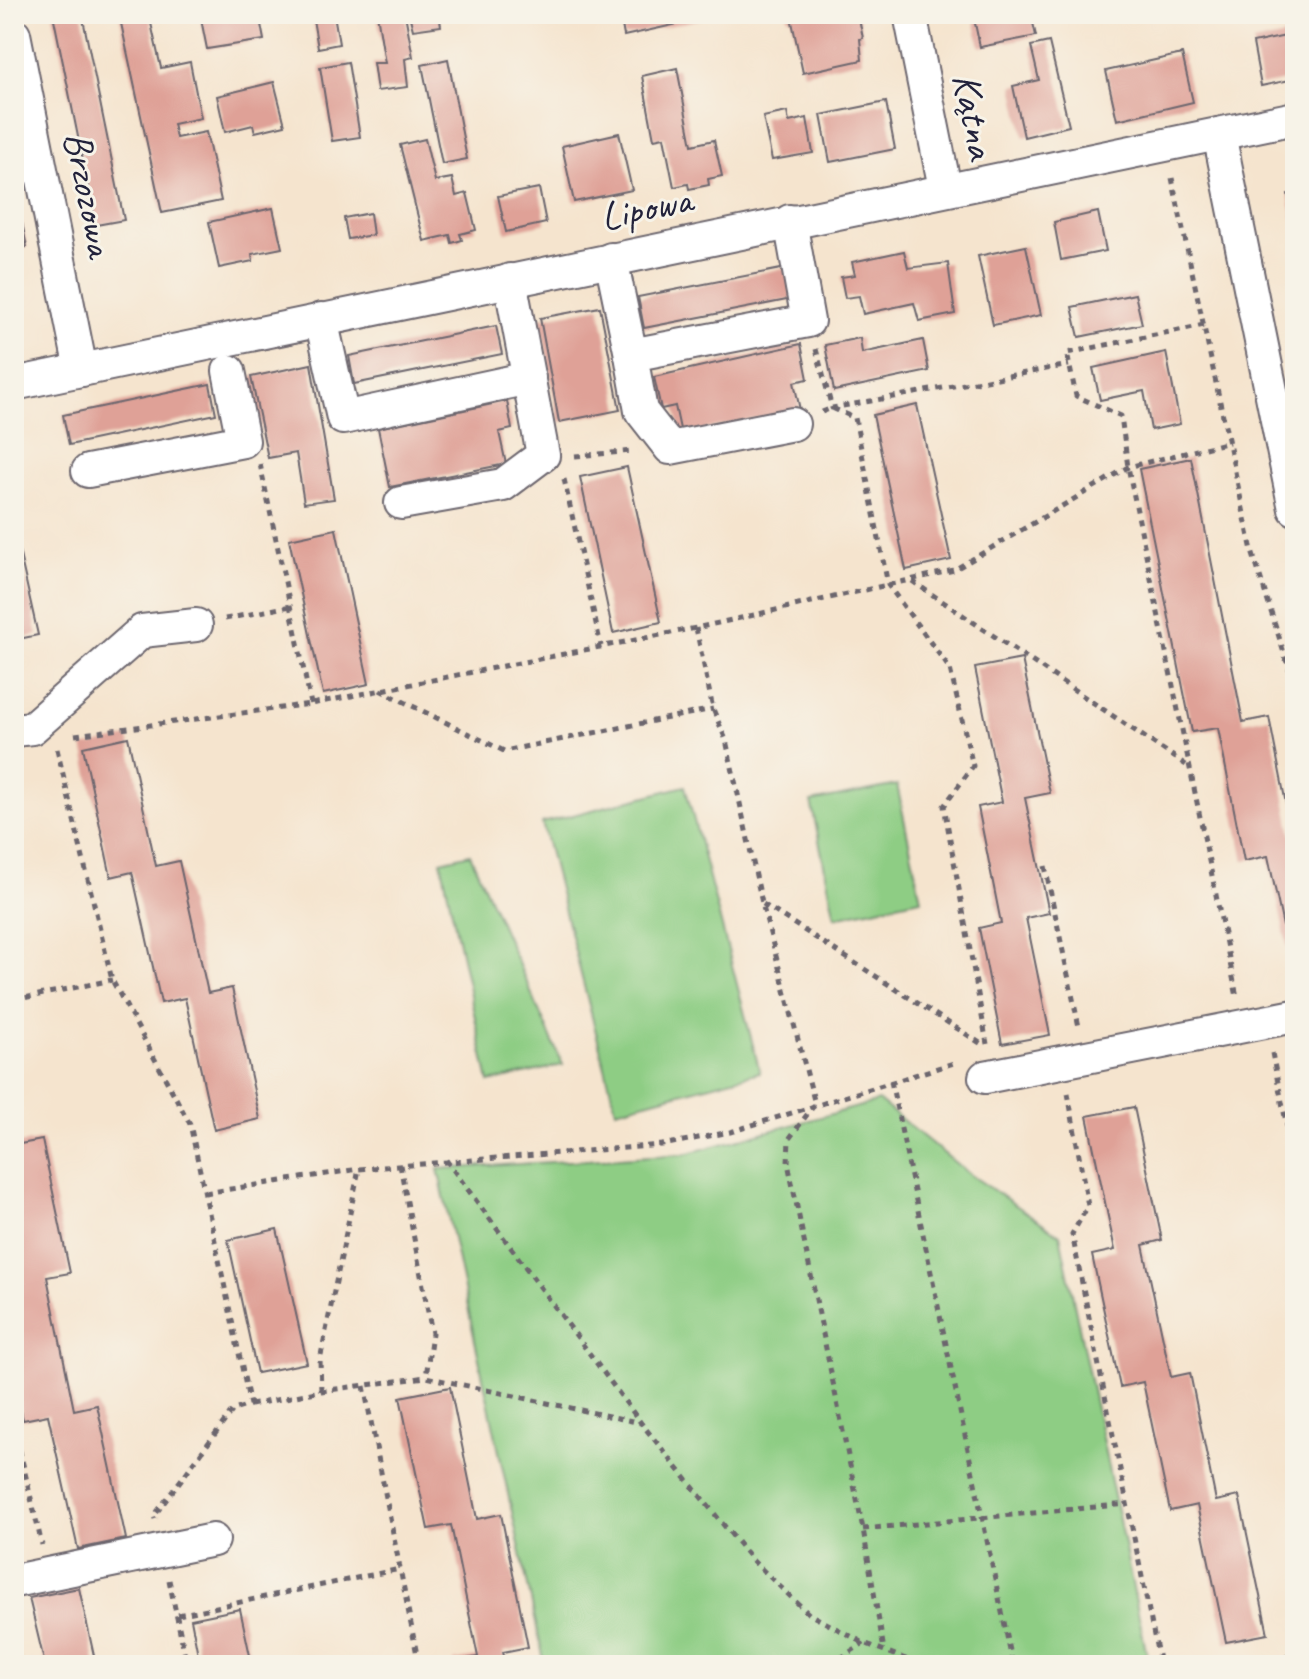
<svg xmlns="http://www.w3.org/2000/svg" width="1309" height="1679" font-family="Caveat,sans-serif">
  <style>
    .green { fill: #8ecd84; stroke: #587860; stroke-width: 2 }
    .building { fill: #dfa197 }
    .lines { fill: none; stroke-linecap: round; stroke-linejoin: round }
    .minor-casing { stroke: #6c666e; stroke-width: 36 }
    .path { stroke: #6c666e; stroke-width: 5; stroke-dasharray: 6 6; stroke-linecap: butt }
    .minor { stroke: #fff; stroke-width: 32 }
    .labels { text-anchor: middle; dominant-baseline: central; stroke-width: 6; stroke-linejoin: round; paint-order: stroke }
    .street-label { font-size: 40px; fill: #22223b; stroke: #f7f3e8 }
  </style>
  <rect width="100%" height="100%" fill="#f7f3e8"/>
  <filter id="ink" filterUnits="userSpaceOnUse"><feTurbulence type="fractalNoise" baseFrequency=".0125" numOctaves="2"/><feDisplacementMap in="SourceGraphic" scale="16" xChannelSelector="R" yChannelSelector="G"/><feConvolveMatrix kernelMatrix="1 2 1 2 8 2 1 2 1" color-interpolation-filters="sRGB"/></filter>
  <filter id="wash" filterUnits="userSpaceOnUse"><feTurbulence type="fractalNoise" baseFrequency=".006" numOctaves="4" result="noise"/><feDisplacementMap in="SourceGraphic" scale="32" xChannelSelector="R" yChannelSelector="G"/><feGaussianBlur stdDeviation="1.8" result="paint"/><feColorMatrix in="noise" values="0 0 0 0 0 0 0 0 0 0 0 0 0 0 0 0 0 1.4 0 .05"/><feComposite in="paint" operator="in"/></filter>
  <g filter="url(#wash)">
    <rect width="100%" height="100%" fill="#f5e4ce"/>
    <g class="green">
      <path d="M897,785L921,899L835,917L811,802Z"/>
      <path d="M685,786L760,1072L616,1110L542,823Z"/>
      <path d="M470,854L563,1065L489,1082L441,861Z"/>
      <path d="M879,1101L968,1173L1060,1235L1149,1665H545L438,1169L685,1154Z"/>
    </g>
    <g id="blocks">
      <g class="building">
        <path d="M53,14H82L124,220L96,225Z"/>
        <path d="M119,14H149L161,68L190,62L201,118L173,124L176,138L206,132L221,201L162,213Z"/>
        <path d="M200,14H259L264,40L207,49Z"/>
        <path d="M312,14H334L339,44L318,48Z"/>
        <path d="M377,14H405L413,57L405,59L408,87L377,91L373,63H385Z"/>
        <path d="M409,14H439L441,26L413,30Z"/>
        <path d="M620,14H718V15L624,36Z"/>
        <path d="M787,14H858L863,38L860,39L862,60L803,73L791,17L788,18Z"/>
        <path d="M973,14H1031L1036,36L980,47Z"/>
        <path d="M1095,14H1125V15L1097,21Z"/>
        <path d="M1295,34V79L1261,86L1253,43Z"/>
        <path d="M1049,42L1069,126L1024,137L1013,86L1039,80L1031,46Z"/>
        <path d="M1182,54L1193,102L1117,120L1106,71Z"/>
        <path d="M448,59L467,159L442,164L422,65Z"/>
        <path d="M348,62L360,137L332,141L320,67Z"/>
        <path d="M677,68L692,145L714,140L722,176L708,179L709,185L689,189L688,184L674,187L664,137L654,139L642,76Z"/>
        <path d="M274,82L285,125L255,132L253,125L225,132L217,96Z"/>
        <path d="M886,102L895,149L830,162L821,115Z"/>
        <path d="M787,112L789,122L807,118L813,153L772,160L763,117Z"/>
        <path d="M619,133L632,190L574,202L562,146Z"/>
        <path d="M425,139L435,181L452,178L456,196L467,193L476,230L460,234L462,240L452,243L450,235L424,241L400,145Z"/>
        <path d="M15,188L27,247L14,250V189Z"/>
        <path d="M539,188L546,223L506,232L498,196Z"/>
        <path d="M1295,193V222H1294L1288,194Z"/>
        <path d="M273,208L282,248L252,254L253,261L219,268L209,222Z"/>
        <path d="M1098,212L1106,251L1061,260L1054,222Z"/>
        <path d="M370,213L373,235L348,239L344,218Z"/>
        <path d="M1026,246L1041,315L993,325L978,256Z"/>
        <path d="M904,251L908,268L948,263L955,314L919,321L914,303L863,314L859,296L845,298L841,277L855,275L852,262Z"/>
        <path d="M786,268L792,299L644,328L638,297Z"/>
        <path d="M1135,294L1142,324L1079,337L1072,307Z"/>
        <path d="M600,307L620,410L559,422L540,318Z"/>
        <path d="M496,326L502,354L354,384L349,356Z"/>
        <path d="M860,338L862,353L923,340L929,371L834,391L825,345Z"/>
        <path d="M801,344L808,379L794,382L800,410L681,434L675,406L661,409L654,377Z"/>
        <path d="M1166,352L1180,424L1151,430L1144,391L1100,400L1093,368Z"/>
        <path d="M311,364L334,499L304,503L296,453L268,458L251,377Z"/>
        <path d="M210,384L216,414L69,445L63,415Z"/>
        <path d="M507,401L512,429L499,432L506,464L390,487L378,428Z"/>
        <path d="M917,405L951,560L906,570L873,415Z"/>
        <path d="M1191,458L1243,722L1269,717L1295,850V982L1268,856L1244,861L1218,728L1192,732L1139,469Z"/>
        <path d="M627,467L661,622L613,633L580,477Z"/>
        <path d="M14,528L38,635L14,640Z"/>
        <path d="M336,529L369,684L323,694L289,539Z"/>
        <path d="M1022,659L1050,793L1025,798L1049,913L1026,918L1050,1035L1002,1044L979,928L1001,923L978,807L1002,802L975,668Z"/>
        <path d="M128,737L156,866L179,861L208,993L232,988L260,1119L214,1130L185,998L161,1003L132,872L111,877L83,747Z"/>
        <path d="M1134,1107L1162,1240L1143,1245L1171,1377L1190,1373L1216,1501L1239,1496L1268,1634L1226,1642L1197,1505L1170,1511L1143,1382L1120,1387L1092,1255L1115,1250L1087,1116Z"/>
        <path d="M14,1124L20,1144L42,1140L70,1273L47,1277L74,1410L97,1405L126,1539L78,1549L48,1415L23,1420L14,1376V1284L21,1283L14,1249Z"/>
        <path d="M277,1229L307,1363L257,1373L228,1240Z"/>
        <path d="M450,1387L477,1519L501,1514L528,1647L503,1652L506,1665H454V1661L478,1657L451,1525L428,1529L400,1397Z"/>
        <path d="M79,1588L96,1665H45L29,1598Z"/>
        <path d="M240,1609L252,1665H200L191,1619Z"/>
      </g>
    </g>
  </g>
  <g filter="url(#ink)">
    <use href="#blocks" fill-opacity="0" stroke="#6c666e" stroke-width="2"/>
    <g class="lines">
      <defs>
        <g id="minor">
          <path d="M910,14L945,188"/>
          <path d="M14,34L81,370"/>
          <path d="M1219,134L1295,509"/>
          <path d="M611,259L631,355L808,321L790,221"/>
          <path d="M321,319L343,418L529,378"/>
          <path d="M631,355L641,411L670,448L793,424"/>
          <path d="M14,384L1295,118"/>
          <path d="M88,471L243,441L229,371"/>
          <path d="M401,503L503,485L543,455L510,280"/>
          <path d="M14,730L32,728L142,631L196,625"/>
          <path d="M985,1077L1295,1016"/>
          <path d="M14,1581L213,1540"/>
        </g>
      </defs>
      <use href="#minor" class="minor-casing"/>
      <g class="path">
        <path d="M1172,178L1252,551L1295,688"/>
        <path d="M1204,325L1067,353L1076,396L1121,416L1128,467L1237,997"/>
        <path d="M816,349L832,408L1069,365"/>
        <path d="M822,412L832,408L855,418L888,585L950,669L973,766L944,806L987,1044"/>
        <path d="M575,456L633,451"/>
        <path d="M260,464L311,704"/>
        <path d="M564,479L601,646"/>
        <path d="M912,581L1189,767"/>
        <path d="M225,619L291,606"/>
        <path d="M696,628L713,709L726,740L762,903L815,1104L789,1139L788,1163L863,1529L884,1650"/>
        <path d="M380,690L504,751L713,709"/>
        <path d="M75,735L311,704L696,628L954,570L1128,467L1229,442"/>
        <path d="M57,749L112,980L190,1124L250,1405L233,1410L154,1516L155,1519"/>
        <path d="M1045,866L1079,1027"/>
        <path d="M763,904L983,1045"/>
        <path d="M14,1000L112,980"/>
        <path d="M1272,1053L1295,1166"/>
        <path d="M891,1081L1013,1665"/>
        <path d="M1068,1093L1088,1206L1072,1234L1160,1665"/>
        <path d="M446,1160L641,1423L752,1560L809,1614L864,1643L921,1665"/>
        <path d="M400,1165L432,1333L426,1377"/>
        <path d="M205,1193L359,1169L662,1145L730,1132L957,1062"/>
        <path d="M364,1386L419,1665"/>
        <path d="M321,1391L320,1360L359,1169"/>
        <path d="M250,1405L321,1391L426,1377L641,1423"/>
        <path d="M14,1426L42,1545"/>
        <path d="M863,1529L1128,1504"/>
        <path d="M169,1580L187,1665"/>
        <path d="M178,1615L400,1569"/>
        <path d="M1287,1656L1289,1665"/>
        <path d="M830,1665L864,1643"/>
        <path d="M1251,1665L1295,1654"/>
      </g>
      <use href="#minor" class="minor"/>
    </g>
  </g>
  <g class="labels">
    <g class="street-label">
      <text transform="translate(974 116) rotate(79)">Kątna</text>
      <text transform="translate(89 194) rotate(79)">Brzozowa</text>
      <text transform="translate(646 208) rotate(-12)">Lipowa</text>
    </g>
  </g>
  <rect width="1309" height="1679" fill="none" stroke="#f7f3e8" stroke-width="48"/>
</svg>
